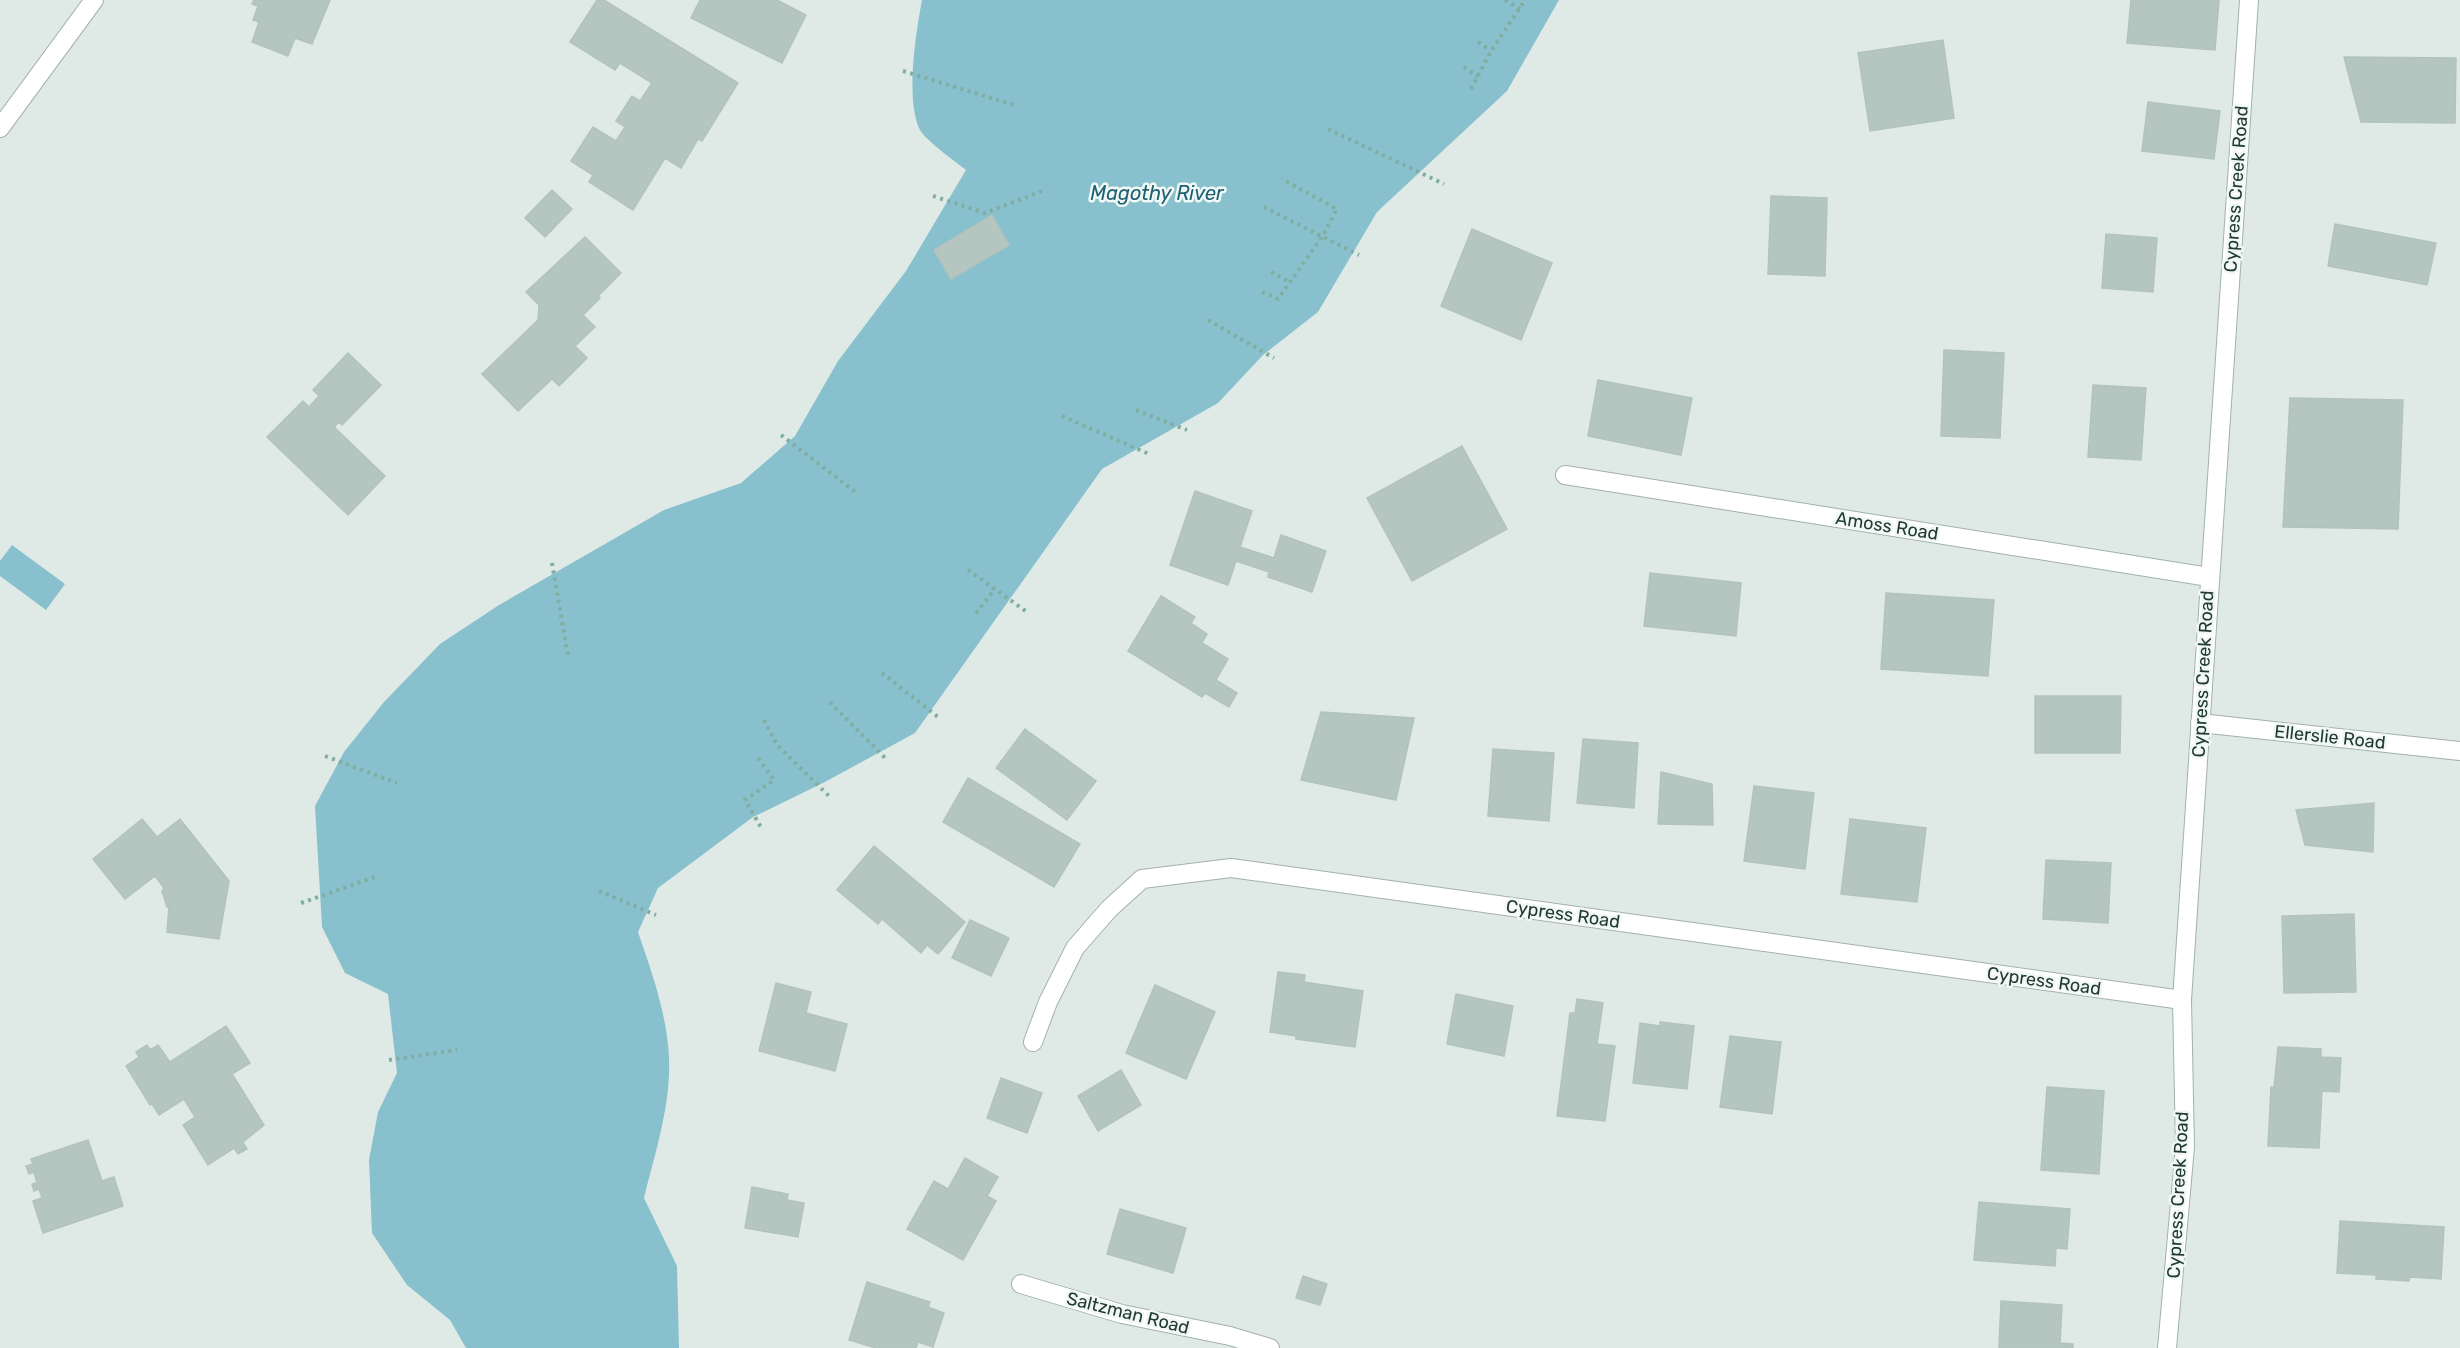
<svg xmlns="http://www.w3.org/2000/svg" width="2460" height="1348" font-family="Rubik,sans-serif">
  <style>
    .water { fill: #89c0ce }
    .building { fill: #b5c5bf; stroke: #b2c3bd; stroke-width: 1.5 }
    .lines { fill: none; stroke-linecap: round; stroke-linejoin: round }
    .minor-casing { stroke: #a2b1ad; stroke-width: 20 }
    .path { stroke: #81ada1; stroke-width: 4; stroke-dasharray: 3 4.5; stroke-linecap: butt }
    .minor { stroke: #fff; stroke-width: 18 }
    .labels { text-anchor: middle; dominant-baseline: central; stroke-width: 5; stroke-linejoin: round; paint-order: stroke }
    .street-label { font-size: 18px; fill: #213934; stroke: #f0f7f4 }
    .water-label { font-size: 20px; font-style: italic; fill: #1e6073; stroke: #f0f7f4 }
  </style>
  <rect width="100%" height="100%" fill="#dfeae6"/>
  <g class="water">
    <path d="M922,0H1559L1507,91L1377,212L1318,312L1263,355L1218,403L1102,469L915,733L823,783L753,817L658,888L638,932C652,973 667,1014 669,1058C671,1105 655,1153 644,1198L677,1266L679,1348H466L450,1320L407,1285L372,1233L369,1160L378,1112L397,1073L388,994L345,973L322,927L315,806L344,752L384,702L440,644L499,605L664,510L741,483L795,436L838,361L906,271L966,170C956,162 925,140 920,130C905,101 916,32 922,0Z"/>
    <path d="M12,545L65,584L46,610L0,576V561Z"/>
  </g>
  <g class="building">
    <path d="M254,0H330L312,44L295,38L288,56L252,42L259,22L253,20L258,6L252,4Z"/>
    <path d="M597,0H604L738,83L702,141L698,139L681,168L665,158L633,210L589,182L593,175L571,161L593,127L616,141L625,127L616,121L632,96L640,101L652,83L620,63L615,70L570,42Z"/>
    <path d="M700,0H777L806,15L782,63L691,18Z"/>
    <path d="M2131,0H2219L2215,50L2127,43Z"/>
    <path d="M1943,40L1954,118L1870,131L1858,53Z"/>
    <path d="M2344,57L2456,58L2455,123L2361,122Z"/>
    <path d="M2148,102L2220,111L2214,159L2142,151Z"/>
    <path d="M552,190L572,209L545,237L525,218Z"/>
    <path d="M1771,196L1827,198L1825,276L1768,274Z"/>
    <path d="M992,215L1009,245L951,279L934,250Z"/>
    <path d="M2335,224L2436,243L2427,285L2328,266Z"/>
    <path d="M1472,229L1552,263L1521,340L1441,306Z"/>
    <path d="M2106,234L2157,238L2153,292L2102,288Z"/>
    <path d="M585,237L621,273L598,296L600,298L583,315L595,327L575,346L587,358L559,386L552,379L518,411L482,374L538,320L539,305L526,292Z"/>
    <path d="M1944,350L2004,353L2000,438L1941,436Z"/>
    <path d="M348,353L381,385L344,423L342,425L339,422L334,427L385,476L348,515L267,437L303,401L309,407L319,396L313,390Z"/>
    <path d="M1598,380L1692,398L1681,455L1588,436Z"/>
    <path d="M2093,385L2146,388L2141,460L2088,457Z"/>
    <path d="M2290,398L2403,400L2398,529L2283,527Z"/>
    <path d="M1462,446L1507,529L1412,581L1367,498Z"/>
    <path d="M1195,491L1252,511L1240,547L1274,558L1281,535L1326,551L1312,592L1268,577L1269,572L1236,561L1228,585L1170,565Z"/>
    <path d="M1650,573L1741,583L1736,636L1644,626Z"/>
    <path d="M1886,593L1994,600L1988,676L1881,669Z"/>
    <path d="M1161,596L1195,617L1191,623L1207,634L1202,643L1228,659L1216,680L1237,693L1229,707L1205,693L1202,697L1128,651Z"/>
    <path d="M2035,696H2121L2120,753H2035Z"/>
    <path d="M1321,712L1414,718L1396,800L1301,780Z"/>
    <path d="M1025,729L1096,781L1067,820L996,768Z"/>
    <path d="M1583,739L1638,743L1634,808L1577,803Z"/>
    <path d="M1493,749L1554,753L1549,821L1488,816Z"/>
    <path d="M1661,772L1712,784L1713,825L1658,824Z"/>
    <path d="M968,778L1080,844L1054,887L943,822Z"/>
    <path d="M1754,786L1814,793L1805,869L1744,861Z"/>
    <path d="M2374,803L2373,852L2305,845L2296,810Z"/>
    <path d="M142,819L157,837L180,819L229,881L219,939L167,932L169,906L167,907L162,891L164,888L155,876L125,899L93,859Z"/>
    <path d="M1850,819L1926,828L1917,902L1841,894Z"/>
    <path d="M874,846L965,922L938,954L927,945L921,953L882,919L878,924L837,890Z"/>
    <path d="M2046,860L2111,863L2108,923L2043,919Z"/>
    <path d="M2354,914L2356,992L2284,993L2282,916Z"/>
    <path d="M970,920L1009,938L991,976L952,958Z"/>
    <path d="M1278,972L1305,975L1304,982L1363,991L1355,1047L1296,1039V1036L1270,1032Z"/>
    <path d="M776,983L811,992L806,1013L847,1024L835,1071L759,1051Z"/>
    <path d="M1155,985L1215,1012L1186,1079L1126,1053Z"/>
    <path d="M1456,994L1513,1006L1504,1056L1447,1044Z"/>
    <path d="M1577,999L1603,1003L1597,1044L1615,1046L1605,1121L1557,1116L1570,1013H1575Z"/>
    <path d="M1660,1022L1694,1026L1687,1089L1633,1083L1640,1023L1660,1026Z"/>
    <path d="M226,1026L250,1063L232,1074L264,1125L243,1142L247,1149L238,1154L234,1148L208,1165L183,1125L195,1117L184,1099L159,1115L152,1104L150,1105L126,1066L139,1057L136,1052L147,1045L150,1050L158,1045L170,1062Z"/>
    <path d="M1730,1036L1781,1042L1772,1114L1720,1107Z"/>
    <path d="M2278,1047L2321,1049V1057L2341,1058L2339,1092L2322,1091L2319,1148L2268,1146L2271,1087L2274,1088Z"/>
    <path d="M1121,1070L1141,1105L1098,1131L1078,1096Z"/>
    <path d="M1001,1078L1042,1093L1027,1133L987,1118Z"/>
    <path d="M2047,1087L2104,1091L2099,1174L2041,1170Z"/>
    <path d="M88,1140L102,1181L114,1177L123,1206L43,1233L33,1201L42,1198L39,1189L34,1191L32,1184L37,1183L34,1172L29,1174L26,1166L33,1164L31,1159Z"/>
    <path d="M965,1158L998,1177L987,1196L996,1201L963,1260L907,1229L934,1181L948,1189Z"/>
    <path d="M752,1187L788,1194L787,1200L804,1203L798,1237L745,1228Z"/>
    <path d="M1979,1202L2070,1209L2067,1249L2056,1248L2055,1266L1974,1260Z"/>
    <path d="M1120,1209L1186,1228L1173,1273L1107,1254Z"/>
    <path d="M2340,1221L2444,1227L2441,1279L2410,1277L2409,1281L2376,1279V1275L2337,1273Z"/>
    <path d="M1303,1276L1327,1284L1320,1305L1296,1298Z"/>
    <path d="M867,1282L930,1302L928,1307L944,1313L933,1347L918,1342L916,1348H876L849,1340Z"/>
    <path d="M2001,1301L2062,1305L2060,1343L2073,1344V1348H1999Z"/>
  </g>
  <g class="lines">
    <defs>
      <g id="minor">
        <path d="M0,128L94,0"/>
        <path d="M1565,475L2209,577"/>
        <path d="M2200,723L2460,751"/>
        <path d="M1033,1042L1048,1002L1075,948L1109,909L1142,879L1231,868L2182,1000"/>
        <path d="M1021,1284L1122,1314L1230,1336L1270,1348"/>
        <path d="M2167,1348L2185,1147L2182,1000L2249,0"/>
      </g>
    </defs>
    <use href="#minor" class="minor-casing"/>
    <g class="path">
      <path d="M1505,0L1520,9"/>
      <path d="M1478,42L1491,51"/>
      <path d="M1464,67L1478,77"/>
      <path d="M903,71L1014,105"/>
      <path d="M1471,89L1491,51L1525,0"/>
      <path d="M1328,129L1444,184"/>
      <path d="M933,196L985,213L1042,191"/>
      <path d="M1264,207L1359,255"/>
      <path d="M1271,272L1290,282"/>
      <path d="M1262,292L1278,299L1322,237L1337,209L1282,179"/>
      <path d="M1208,320L1274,358"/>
      <path d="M1136,410L1187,430"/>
      <path d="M1062,416L1149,454"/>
      <path d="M781,435L858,494"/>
      <path d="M552,563L568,656"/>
      <path d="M968,570L1027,612"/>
      <path d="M976,613L995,589"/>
      <path d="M882,673L938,717"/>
      <path d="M830,702L887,760"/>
      <path d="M764,720L777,745L831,798"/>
      <path d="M325,756L397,783"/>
      <path d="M758,758L774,780L745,800L762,829"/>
      <path d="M599,891L656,915"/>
      <path d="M301,903L378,876"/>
      <path d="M389,1060L457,1050"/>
    </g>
    <use href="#minor" class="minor"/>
  </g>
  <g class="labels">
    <g class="street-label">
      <text transform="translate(2236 189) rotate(-86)">Cypress Creek Road</text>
      <text transform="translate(1887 526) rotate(9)">Amoss Road</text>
      <text transform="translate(2203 674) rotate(-87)">Cypress Creek Road</text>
      <text transform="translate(2330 737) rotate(6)">Ellerslie Road</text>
      <text transform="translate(1563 914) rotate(8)">Cypress Road</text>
      <text transform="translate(2044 981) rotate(8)">Cypress Road</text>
      <text transform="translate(2178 1195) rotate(-87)">Cypress Creek Road</text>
      <text transform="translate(1128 1313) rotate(14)">Saltzman Road</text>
    </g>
    <g class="water-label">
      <text x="1157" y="193">Magothy River</text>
    </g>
  </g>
</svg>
